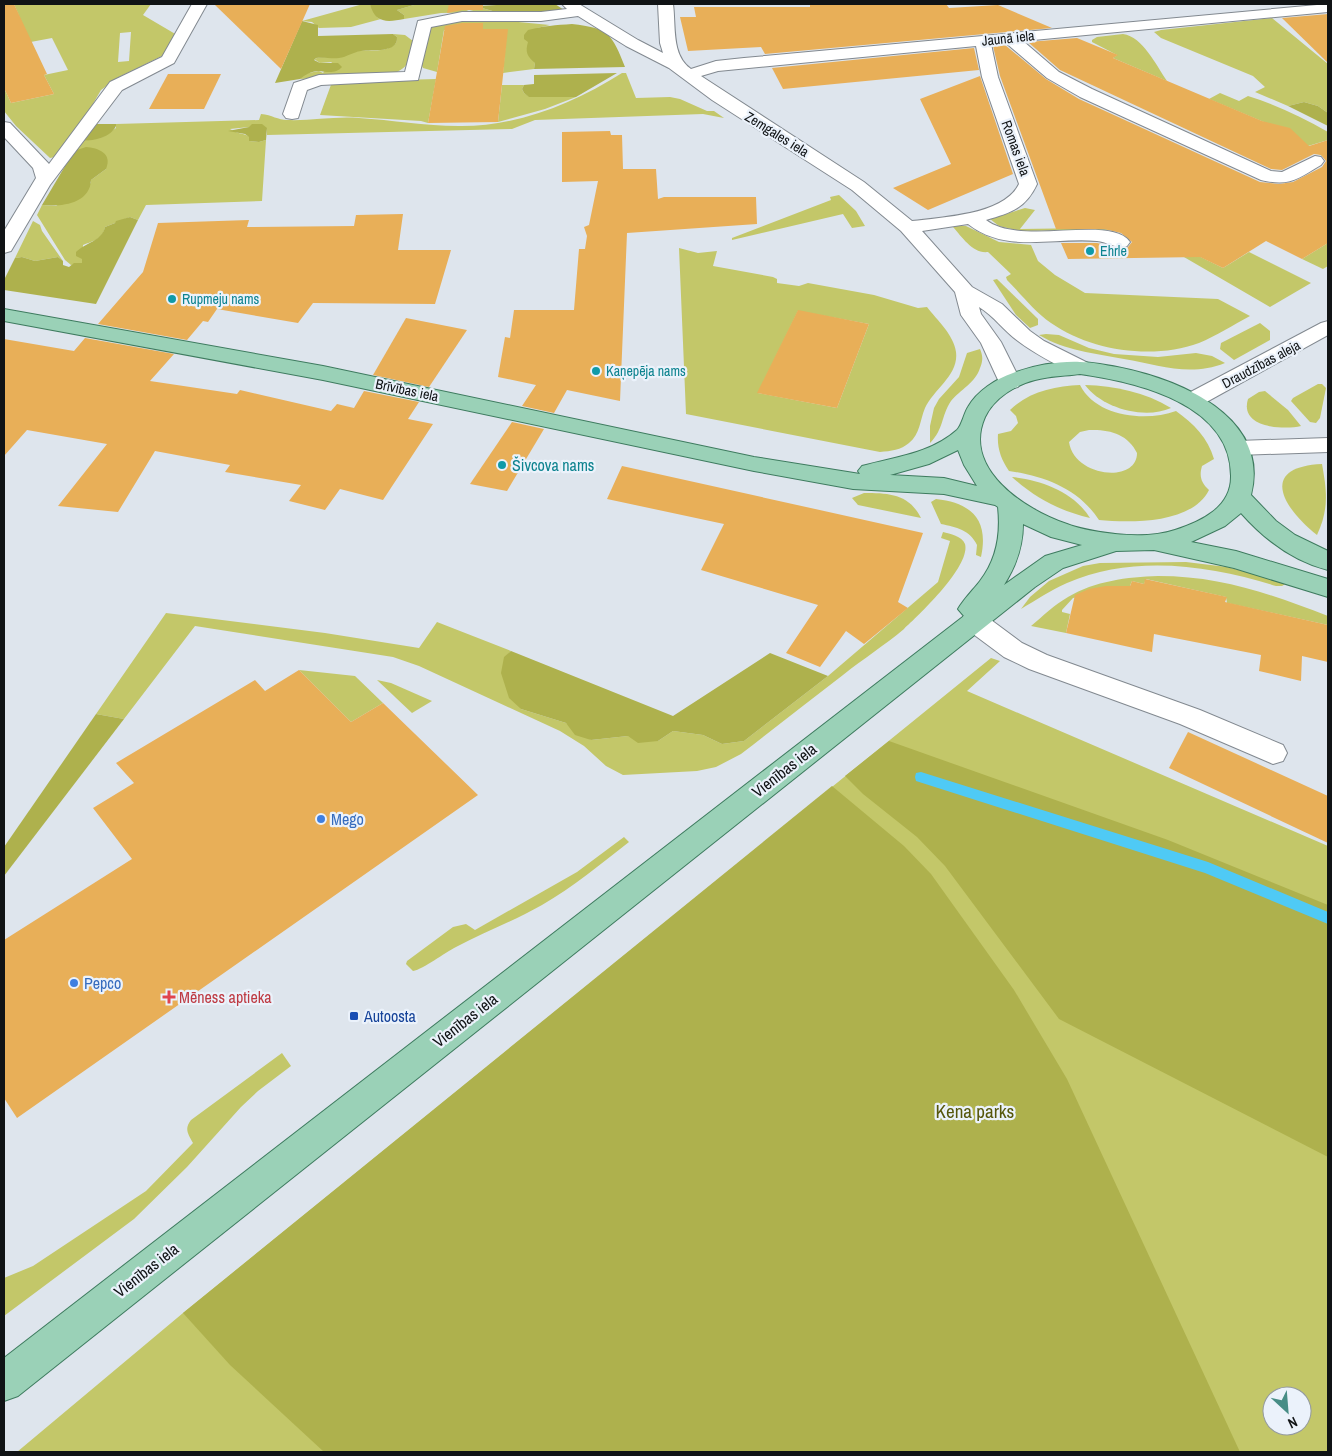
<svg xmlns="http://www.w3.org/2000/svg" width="1332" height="1456" font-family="'Archivo Narrow',sans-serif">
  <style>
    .green { fill: #c3c769; fill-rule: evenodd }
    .forest { fill: #aeb14d }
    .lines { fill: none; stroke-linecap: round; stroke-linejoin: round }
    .stream { fill: #4fcaf5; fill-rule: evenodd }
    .building { fill: #e8af58 }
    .minor-casing { stroke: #828990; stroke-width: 2 }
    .major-casing { stroke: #3e7b5f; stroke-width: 2 }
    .minor { fill: #fff; fill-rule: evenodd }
    .major { fill: #9ad1b7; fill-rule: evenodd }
    .culture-dot { fill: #0f9aa8; stroke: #ebf2fb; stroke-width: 2 }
    .shop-dot { fill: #3f7fe0; stroke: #ebf2fb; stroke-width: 2 }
    .health-dot { fill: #e0444e; stroke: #ebf2fb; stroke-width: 2 }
    .transit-dot { fill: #1a4fb4; stroke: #ebf2fb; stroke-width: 2 }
    .labels { text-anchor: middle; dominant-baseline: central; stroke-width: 4.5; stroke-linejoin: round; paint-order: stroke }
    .far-street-label { font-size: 14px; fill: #101315; stroke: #ebf2fb }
    .far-culture-label { font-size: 14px; fill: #0d838f; stroke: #ebf2fb; text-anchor: start }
    .culture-label { font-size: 16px; fill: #0d838f; stroke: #ebf2fb; text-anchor: start }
    .street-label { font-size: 16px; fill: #101315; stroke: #ebf2fb }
    .shop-label { font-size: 16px; fill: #366cbe; stroke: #ebf2fb; text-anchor: start }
    .health-label { font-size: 16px; fill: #be3a42; stroke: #ebf2fb; text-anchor: start }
    .transit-label { font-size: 16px; fill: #164399; stroke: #ebf2fb; text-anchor: start }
    .near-park-label { font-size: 19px; fill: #56570b; stroke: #ebf2fb }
  </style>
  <rect width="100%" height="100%" fill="#dee5ed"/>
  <g class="green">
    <path d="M14,4H151L143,15L177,35L162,56L119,77L101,90L83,121L55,157L50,158L16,126L4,111V88L11,103L54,94L44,75L68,70L52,38L4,47V40L8,39L4,28V21L20,18ZM131,32L129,61L118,62L120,33Z"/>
    <path d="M363,4H370L378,18L381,19L351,27L319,28L312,22L302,21Z"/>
    <path d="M413,4L453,5L469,11L482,8L496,12L441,13L404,19V15L397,10L414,5Z"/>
    <path d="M1272,18L1328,64V113L1318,106L1304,102L1288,106L1255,92L1265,87L1253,76L1161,38L1154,32L1161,30Z"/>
    <path d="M498,20L550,25L537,28L528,42L535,63L534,69L503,73L507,29L444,30L437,72L423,68L421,64L430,27L447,22Z"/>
    <path d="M393,34L405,35L413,41C410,57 412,65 395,73L300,79L303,74L319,71L323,73L332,62L320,63L314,59C322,56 330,58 338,57C344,57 347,54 353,52C367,48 384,55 396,43L397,37Z"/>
    <path d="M1123,34C1143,37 1156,65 1167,81L1113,58L1117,55L1092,42V40L1097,37Z"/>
    <path d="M622,73H626L636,98L670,97L680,99L707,111H714L724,118L703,114L535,120L512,129L267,135V128L249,127L230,129C237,134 244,133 250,137L249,141L259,142L266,140L262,201L146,205L138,220L130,217L105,227C103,239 93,241 83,245L82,263L71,265L65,260L37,215L42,205L56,206L91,183V180L106,169L81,150L74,151L83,141L103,137L116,128V124L259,120L261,114C272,115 278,120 287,120C311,121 335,116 359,118C392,120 425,126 458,126C516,127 573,104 622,73Z"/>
    <path d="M436,79L428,123L421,121L320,115L332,82Z"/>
    <path d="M502,85H524L522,89L524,93L530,97H576L545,109L498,122Z"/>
    <path d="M1220,93L1239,101L1248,96C1277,105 1302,117 1328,132V140L1308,146L1328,159L1300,144L1271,125L1209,99Z"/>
    <path d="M839,195L856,211L865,226L852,228L843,214L732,240V238L831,200L830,197Z"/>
    <path d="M1025,208L1035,210L1020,229L1165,227L1170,242L1223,268L1249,252L1311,283L1270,307L1165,246L1160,229L1020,231L999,226L990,219Z"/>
    <path d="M33,221L40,225L42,231L63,261L58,257L35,261L22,257L15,258Z"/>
    <path d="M957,226H966L999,242L1031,245L1038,261L1055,275L1085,293L1218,299L1250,316C1233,325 1216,336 1199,343C1153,360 1091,351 1051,323C1034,311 1021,294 1007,280L1006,277L1011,274L988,252C973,254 962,237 953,227Z"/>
    <path d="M1328,243V266L1323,269L1302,259Z"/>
    <path d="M679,248L698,253L717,251L713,266L773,277L777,279V283L799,286L808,283L874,295L918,308L927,307C937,320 954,335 956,352C959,375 934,389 925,408C920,420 920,434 909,443C901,450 891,451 880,452L686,414ZM798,311L869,324L837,408L758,393Z"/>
    <path d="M997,279L1038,319V325L1030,328L1016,315L993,280Z"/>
    <path d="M1260,323L1270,331V340L1234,360L1220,349L1221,343Z"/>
    <path d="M1046,334L1059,335L1089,348L1114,354L1158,357L1196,353L1212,356L1225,363C1190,377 1159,365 1124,359C1094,353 1066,351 1039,335Z"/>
    <path d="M980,349C983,356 983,361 980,368C976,382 960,390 951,401C941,416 944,429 930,443V426L934,408L939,399L959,377L967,353Z"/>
    <path d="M1318,384H1322L1326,388L1320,418L1316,423L1310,422L1291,401L1293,398Z"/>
    <path d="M1080,385C1096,417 1146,422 1176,411C1194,424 1208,438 1214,459L1202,466C1199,476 1201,483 1209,490C1192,524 1131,523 1099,520C1079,489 1044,476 1009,471C1001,459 997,448 998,434L1011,431L1018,423L1016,416L1010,410C1028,392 1055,386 1080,385ZM1089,430C1109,429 1128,434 1137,453C1137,484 1074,477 1069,442L1080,432Z"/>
    <path d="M1085,385C1115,386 1145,392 1171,408C1144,420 1102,408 1085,385Z"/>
    <path d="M1265,391L1288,410L1301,426C1284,430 1239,428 1248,399L1259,392Z"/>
    <path d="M1322,464C1327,492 1329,509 1317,535C1284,509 1257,467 1322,464Z"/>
    <path d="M1012,477C1041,480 1074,492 1090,518C1060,511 1035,498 1012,477Z"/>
    <path d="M864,493C889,493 909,494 921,518L858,505L852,498Z"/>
    <path d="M936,499C972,503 989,520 981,557L976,555L977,545C970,530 956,527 941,524L931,502Z"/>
    <path d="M943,532C950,534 962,536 965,544C971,566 919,615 904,629C885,645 863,659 843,675C809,701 775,728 741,754L716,767L697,771L623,775L606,766L584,746L560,731L419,666L393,657L195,626L124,719L96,714L166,613L325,633L419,648L437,622L511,651L504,658L521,709L566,723L591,740L628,736L658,741L673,731L703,735L722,744L744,741L828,676L938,582L950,541L941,538Z"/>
    <path d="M1186,562L1227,567L1287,583L1282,586H1276C1210,565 1133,554 1067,583C1051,590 1036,600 1021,609L1030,597L1049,581L1083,566L1100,563Z"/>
    <path d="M1158,576C1221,576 1271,594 1328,616V625L1227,603L1226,597L1146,579L1144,584L1132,581L1129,588L1073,598L1062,610V612L1070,614L1066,633L1031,626C1043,616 1054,605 1068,597C1095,581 1127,577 1158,576Z"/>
    <path d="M991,658L1000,661L967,691L1328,846V1452H17L183,1313ZM1272,1396H1302V1426H1272Z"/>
    <path d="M299,670L355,676L383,703L351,722Z"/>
    <path d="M377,680L391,683L432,701L412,713Z"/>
    <path d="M624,837L629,842C601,864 573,887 542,905C514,921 484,932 456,947C444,953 424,969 413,971L406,964L407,961L453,927L466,924L475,930L577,872Z"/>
    <path d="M282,1053L291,1066L258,1091L241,1107L187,1167L134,1219L4,1316V1278L33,1266L146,1191L193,1143C188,1134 184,1129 191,1120Z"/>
  </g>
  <g class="forest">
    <path d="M370,4H413L414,5L397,10L404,15V19C388,22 375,24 370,4Z"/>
    <path d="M513,4H555L567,12H496L482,8L465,10L460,7Z"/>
    <path d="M302,21L318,25V36L393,34L397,37C398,54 372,49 361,51C353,52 347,57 339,58C332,59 324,57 316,58L314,60L320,63H338L342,67C336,74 327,72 319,71C311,71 305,75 300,79L275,83Z"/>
    <path d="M572,24C609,28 612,34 625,67L534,69L535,63C527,56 525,52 528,42L524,39V35L528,30C543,26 556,25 572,24Z"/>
    <path d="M617,73L576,97H529L524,93L522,89L524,85L534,84V75Z"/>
    <path d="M1304,102L1318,106L1328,113V126L1288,106Z"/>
    <path d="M97,124H116V126C110,138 95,140 83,141Z"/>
    <path d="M252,124H262L267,128L266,140L259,142L249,141V137L245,134L228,131L249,127Z"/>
    <path d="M86,147C98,148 113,153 106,169L91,180C90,204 61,207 42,205L74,151Z"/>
    <path d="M130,217L138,220L96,304L4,290V280L15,258L22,257L35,261L58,257L63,261V265L69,267L74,263H82V259L76,256V252C85,243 102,241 105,227L115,223L116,221Z"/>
    <path d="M511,651L673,716L770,653L828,676L744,741L722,744L703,735L673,731L658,741L638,743L628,736L591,740L575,735L566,723L521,709L509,698L501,673L504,657Z"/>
    <path d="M96,714L124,719L4,876V847Z"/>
    <path d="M889,741L1168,840L1328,905V1157L1059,1019L945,866L917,837L863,794L845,776Z"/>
    <path d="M832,786L904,846L931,874L1014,990L1067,1079L1240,1452H324L230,1365L183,1313Z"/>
  </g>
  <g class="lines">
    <path class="stream" d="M921,772L1208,862L1328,912V924L1205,873L916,781L915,777L916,773Z"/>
  </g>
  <g class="building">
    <path d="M4,4H14L47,74L44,75L54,94L11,103L4,88Z"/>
    <path d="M214,4H310L281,69Z"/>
    <path d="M449,4H483V10H462L447,13Z"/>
    <path d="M810,4H946L949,8L998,5L1052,28L765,54L761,47L688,51L680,17H696L694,7H810Z"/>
    <path d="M1328,14V63L1282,18Z"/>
    <path d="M462,23H483V29H508L498,122L428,123L445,26Z"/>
    <path d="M1077,38L1118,55L1113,58L1262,121L1290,128L1309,146L1328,140V243L1302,259L1266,241L1223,268L1200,257L1068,259L1061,243H1097L1123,249L1128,247L1132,242L1121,233L1104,229H1056L1000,76L993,46L1005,45L1046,79L1079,99L1260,182L1279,184L1293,182L1322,167L1326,161L1321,155L1314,154L1282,170L1271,169L1060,70L1028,42Z"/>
    <path d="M974,48L979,70L783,89L772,68Z"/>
    <path d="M168,74H221L204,109H149Z"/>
    <path d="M980,76L1013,174L928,210L893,188L951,164L920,99Z"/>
    <path d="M610,131L611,135H622L623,169H656L658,199L664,197H756L757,224L627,233L620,401L567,390L554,413L522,406L536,385L498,377L505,337L510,338L514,310H574L579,249H585L587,236L584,227L589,225L598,181L562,182V132Z"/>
    <path d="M403,214L398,250H451L435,304L313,303L298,323L217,309L208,322L203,321L187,340L98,324L143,272L158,223L249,220L247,227L354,226L356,215Z"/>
    <path d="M798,310L869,324L837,408L757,393Z"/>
    <path d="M406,318L467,330L429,387L373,375Z"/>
    <path d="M85,338L174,354L150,381L237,394L240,390L331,411L337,404L354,408L364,391L419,402L408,419L433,424L383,500L340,489L325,510L289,501L301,485L225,472L230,465L155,451L118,512L58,506L107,444L27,430L4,456V339L74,351Z"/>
    <path d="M512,422L544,429L507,491L470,484Z"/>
    <path d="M622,466L923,533L898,602L908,608L864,644L846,631L820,667L786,653L818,605L701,570L724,524L607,499Z"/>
    <path d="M1145,579L1227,597L1225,602L1328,625V662L1302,656L1301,681L1259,671L1261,655L1154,634L1152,652L1066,633L1075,595L1089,589L1106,586H1130L1132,581L1144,584Z"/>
    <path d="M299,670L351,722L383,703L478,795L17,1118L4,1098V940L132,859L93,808L134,783L116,763L255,680L265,691Z"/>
    <path d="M1188,732L1328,796V843L1169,768Z"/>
  </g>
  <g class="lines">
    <defs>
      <g id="minor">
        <path d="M192,4H207L174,63L122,90L50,185L11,251L4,253V231L36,178L33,168L4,137V122L10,123L49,164L110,82L162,57Z"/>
        <path d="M562,4H579L638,40L663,53L660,43L658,4H673C676,26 671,55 691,69L716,61L744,58L1328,4V12L1023,41L1059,72L1092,89L1271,171L1282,172L1315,156L1321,157L1324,161L1321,165C1297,179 1290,187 1261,180L1080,97L1047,78L1006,43L991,44L998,77L1037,184C1026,208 1011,213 986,220C1021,247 1110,214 1130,242L1127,246C1115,249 1108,242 1097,241C1053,237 1006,254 968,224L922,231L972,287L1002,304L1030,331L1044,341L1088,363L1091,368L1088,373L1080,374L1072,373C1054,363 1035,354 1018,341C1004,331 994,316 979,307L981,314L1001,342L1021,382L1018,387L1010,389L1002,387L999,382L981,343L961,315L955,292L901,231L852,190L712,100L669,68L626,46L578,16L541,21H462L431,27L418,80L321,85L307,90L298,118L292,119L286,118L283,114L294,83L319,75L405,72L418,21L462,12H541L567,9ZM976,46L982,77L1019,184C1004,215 943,217 912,221L864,182L701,76L718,71Z"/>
        <path d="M1328,321V335L1201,405L1193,407L1185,405L1182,400L1185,395L1321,323Z"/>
        <path d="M1328,438V452L1238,455L1230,453L1227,448L1230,443L1238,441Z"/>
        <path d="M974,612L983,614L1022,643L1047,655L1200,710L1283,745L1287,753L1283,761L1273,764L1180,724L1029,669L1004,657L965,628L961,621L965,614Z"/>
      </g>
      <path id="major" d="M4,309L323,366L754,457L860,474L858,471L862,466C894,457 930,454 957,430C962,425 964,413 968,407C977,391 996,379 1013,373C1033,366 1058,361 1080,362C1092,362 1105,365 1117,367C1178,379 1271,416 1251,495L1276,521L1295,535L1328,551V570C1293,561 1264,539 1241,513L1225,526L1191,542L1236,551L1328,579V597L1234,568L1154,550L1116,551L1063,568L1035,587L18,1396L4,1401V1358L964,616L958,609C964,599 973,590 980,581C997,559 1001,534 998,507L995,505L944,494L853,489L754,471L323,380L4,321ZM1080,374C1137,382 1232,404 1231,477C1231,508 1200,522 1175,530C1157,536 1134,536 1115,534C1099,532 1082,530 1067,524C1025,510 962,469 985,417C994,398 1015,385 1035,380C1050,376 1065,376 1080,374ZM958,450L964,465L977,486L944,478L890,475L929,464ZM1023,524L1051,537L1082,545L1045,556L1004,585C1016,566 1023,547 1023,524Z"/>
    </defs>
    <use href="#minor" class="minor-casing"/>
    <use href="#major" class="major-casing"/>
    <use href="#minor" class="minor"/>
    <use href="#major" class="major"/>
  </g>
  <g class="culture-dot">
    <circle cx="1090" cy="251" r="5"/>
    <circle cx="172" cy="299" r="5"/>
    <circle cx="596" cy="371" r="5"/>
    <circle cx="502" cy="465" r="5"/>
  </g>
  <g class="shop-dot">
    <circle cx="321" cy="819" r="5"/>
    <circle cx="74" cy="983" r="5"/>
  </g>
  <path class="health-dot" d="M166.5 989.5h5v5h5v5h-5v5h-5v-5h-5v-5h5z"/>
  <rect class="transit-dot" x="349" y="1011" width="10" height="10" rx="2.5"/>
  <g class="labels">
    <g class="far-street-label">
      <text transform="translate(1008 38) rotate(-6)">Jaunā iela</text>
      <text transform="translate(777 134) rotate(32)">Zemgales iela</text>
      <text transform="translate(1016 148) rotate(70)">Romas iela</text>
      <text transform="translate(1261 364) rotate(-28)">Draudzības aleja</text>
      <text transform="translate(407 390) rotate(12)">Brīvības iela</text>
    </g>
    <g class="far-culture-label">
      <text x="1100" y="251">Ehrle</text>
      <text x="182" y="299">Rupmeju nams</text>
      <text x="606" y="371">Kaņepēja nams</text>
    </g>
    <g class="culture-label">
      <text x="512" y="465">Šivcova nams</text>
    </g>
    <g class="street-label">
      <text transform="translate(784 770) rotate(-38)">Vienības iela</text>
      <text transform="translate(465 1020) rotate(-38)">Vienības iela</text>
      <text transform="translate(146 1270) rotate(-38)">Vienības iela</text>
    </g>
    <g class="shop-label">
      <text x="331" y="819">Mego</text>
      <text x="84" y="983">Pepco</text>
    </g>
    <g class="health-label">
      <text x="179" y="997">Mēness aptieka</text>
    </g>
    <g class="transit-label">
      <text x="364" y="1016">Autoosta</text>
    </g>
    <g class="near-park-label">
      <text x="975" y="1111">Kena parks</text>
    </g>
  </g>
  <rect width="1332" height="1456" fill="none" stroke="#101315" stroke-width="10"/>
  <g transform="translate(1287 1411) rotate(154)"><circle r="24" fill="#ebf2fb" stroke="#93999f"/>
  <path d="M0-4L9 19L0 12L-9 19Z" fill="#478d86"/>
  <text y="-8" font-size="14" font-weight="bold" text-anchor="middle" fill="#101315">N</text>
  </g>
</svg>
